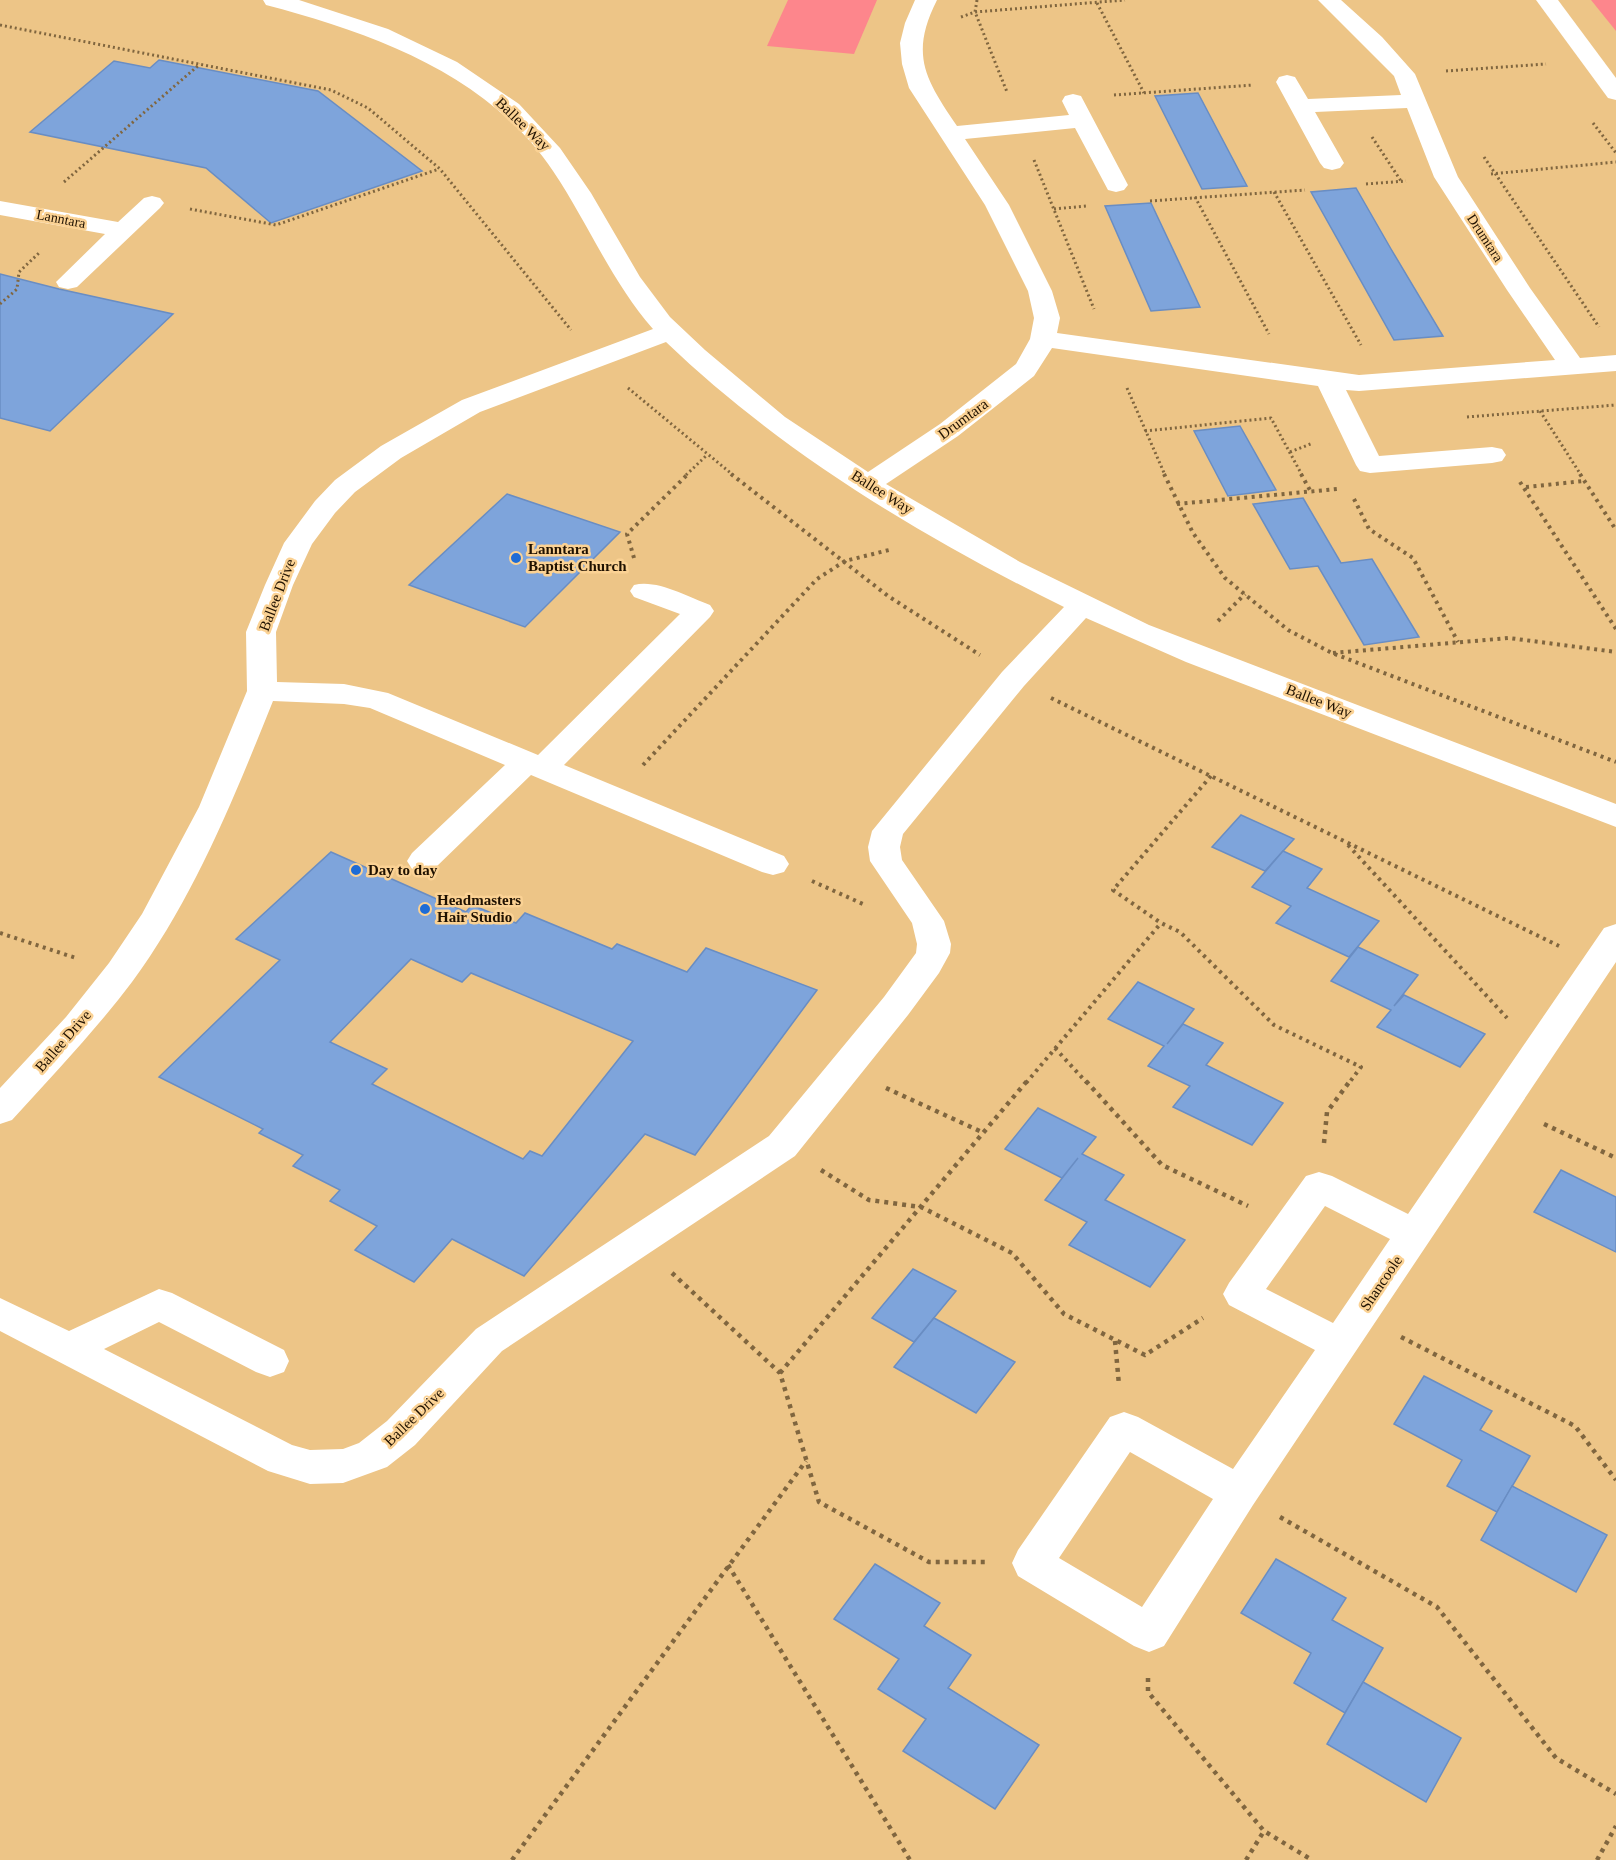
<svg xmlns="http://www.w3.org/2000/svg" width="1616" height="1860" font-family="'Times New Roman',serif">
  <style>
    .green { fill: #fd868c }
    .building { fill: #7ea4db; stroke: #698dc3; stroke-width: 1.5; fill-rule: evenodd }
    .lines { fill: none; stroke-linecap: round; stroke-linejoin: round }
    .path-far2 { stroke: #80663f; stroke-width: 3; stroke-dasharray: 2 3; stroke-linecap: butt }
    .path-far1 { stroke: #80663f; stroke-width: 4; stroke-dasharray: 3 4.5; stroke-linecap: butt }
    .path { stroke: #80663f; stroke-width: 4.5; stroke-dasharray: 4 5; stroke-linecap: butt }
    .minor { fill: #fff; fill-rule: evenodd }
    .poi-dot { fill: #1e6cd6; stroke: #fbd294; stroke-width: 2 }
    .labels { text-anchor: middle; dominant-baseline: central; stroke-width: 5; stroke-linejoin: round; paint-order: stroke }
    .far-street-label { font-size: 14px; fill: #1f1100; stroke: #fbd294 }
    .street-label { font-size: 15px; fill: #1f1100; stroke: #fbd294 }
    .poi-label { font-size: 15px; font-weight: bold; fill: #1f1100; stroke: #fbd294; text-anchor: start }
  </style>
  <rect width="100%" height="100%" fill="#edc587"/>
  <g class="green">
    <path d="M788,0H877L854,54L767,46Z"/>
    <path d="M1591,0H1616V31Z"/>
  </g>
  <g class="building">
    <path d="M159,60L318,91L422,171L271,223L206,168L30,132L114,61L150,68Z"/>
    <path d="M1198,93L1247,186L1202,189L1155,96Z"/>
    <path d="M1356,188L1391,249L1443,336L1394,340L1311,192Z"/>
    <path d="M1151,203L1185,275L1200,307L1151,311L1105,206Z"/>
    <path d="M0,274L59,289L173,314L50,431L0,418Z"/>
    <path d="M1240,426L1276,490L1228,496L1194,431Z"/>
    <path d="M507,494L620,532L525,627L409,585Z"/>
    <path d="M1303,498L1341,563L1372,559L1419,637L1364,645L1318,566L1290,569L1253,504Z"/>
    <path d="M1241,815L1294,839L1265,871L1212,847Z"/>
    <path d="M1283,851L1322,869L1307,888L1379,921L1349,957L1276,923L1291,906L1252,887Z"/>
    <path d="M331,852L466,912L472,905L516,923L525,913L612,949L617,944L687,972L706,948L817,990L695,1155L645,1134L524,1276L452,1239L414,1282L355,1250L377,1226L330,1201L340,1190L293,1166L303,1155L259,1133L263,1129L159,1077L280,960L236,939ZM411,959L462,982L471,973L633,1041L542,1156L530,1151L523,1159L372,1084L387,1069L330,1042Z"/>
    <path d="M1358,947L1418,975L1394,1006L1404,995L1485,1034L1460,1067L1377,1027L1391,1010L1331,981Z"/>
    <path d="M1138,982L1194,1009L1167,1044L1183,1024L1223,1043L1206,1065L1283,1103L1252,1145L1173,1107L1190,1086L1148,1066L1164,1046L1108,1019Z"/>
    <path d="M1038,1108L1096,1137L1082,1154L1124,1175L1105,1200L1185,1240L1150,1287L1069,1245L1087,1222L1045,1200L1078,1158L1062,1178L1005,1149Z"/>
    <path d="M1561,1170L1616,1197V1252L1534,1212Z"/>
    <path d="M913,1269L956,1291L914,1342L872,1318Z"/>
    <path d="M934,1318L1015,1362L976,1413L894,1367Z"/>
    <path d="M1424,1376L1492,1411L1480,1430L1530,1456L1497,1512L1447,1486L1462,1460L1394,1424Z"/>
    <path d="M1512,1486L1607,1535L1576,1592L1481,1540Z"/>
    <path d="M1276,1559L1346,1598L1332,1620L1383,1648L1345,1713L1294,1683L1311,1653L1241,1613Z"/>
    <path d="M875,1564L940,1603L924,1626L971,1655L948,1688L1039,1745L995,1809L903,1751L926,1719L878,1689L899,1659L834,1619Z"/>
    <path d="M1363,1682L1461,1738L1426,1802L1327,1744Z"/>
  </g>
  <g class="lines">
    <g class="path-far2">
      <path d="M977,0L975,12L1007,92"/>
      <path d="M1097,3L1144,93"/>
      <path d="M961,17L975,12L1125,0"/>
      <path d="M0,25L331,90L368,108L440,169L571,330"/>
      <path d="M1446,71L1546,64"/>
      <path d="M1114,95L1253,85"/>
      <path d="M1593,123L1616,153"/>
      <path d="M1372,137L1401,181"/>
      <path d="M1484,157L1599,327"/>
      <path d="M1034,160L1094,309"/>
      <path d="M1491,174L1616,162"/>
      <path d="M64,182L200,64"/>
      <path d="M1366,184L1406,181"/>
      <path d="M1274,192L1361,345"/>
      <path d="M1195,197L1269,334"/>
      <path d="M1150,201L1305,190"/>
      <path d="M190,209L276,225L439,169"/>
      <path d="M1054,209L1086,206"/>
      <path d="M0,304L17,289L19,272L40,252"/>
      <path d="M628,388L733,475"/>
      <path d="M1127,388L1165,475"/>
      <path d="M1540,411L1581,475"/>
      <path d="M1467,417L1616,405"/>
      <path d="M1145,431L1271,418L1302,475"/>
      <path d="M1290,452L1313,443"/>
      <path d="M686,475L707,455"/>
    </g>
    <g class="path-far1">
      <path d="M731,474L888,596L980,655"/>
      <path d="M1164,474L1193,533L1225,578L1288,630L1332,653L1616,762"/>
      <path d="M1301,474L1311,492"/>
      <path d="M1580,474L1616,530"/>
      <path d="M1520,482L1616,629"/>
      <path d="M1526,487L1584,481"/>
      <path d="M1354,499L1369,529L1413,558L1458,642"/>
      <path d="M1177,504L1337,489"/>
      <path d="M634,558L627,534L688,474"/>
      <path d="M1218,621L1245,594"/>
      <path d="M1333,653L1509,638L1616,652"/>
      <path d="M1051,698L1559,946"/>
      <path d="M643,765L817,579L845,561L893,549"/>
      <path d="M1211,776L1113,890L1161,923L1180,932L1274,1025L1361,1067L1349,1083"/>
      <path d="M1348,845L1507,1018"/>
      <path d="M812,881L863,904"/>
      <path d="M0,933L76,958"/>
      <path d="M1055,1048L1087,1083"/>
      <path d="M1026,1083L1161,923"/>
    </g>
    <g class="path">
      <path d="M1086,1081L1162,1165L1248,1206"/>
      <path d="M886,1088L984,1133"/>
      <path d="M1544,1124L1616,1158"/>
      <path d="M1324,1143L1327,1112L1350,1081"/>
      <path d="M821,1170L869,1200L921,1207L1012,1253L1064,1314L1145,1355L1203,1318"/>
      <path d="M672,1273L780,1373L819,1502L929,1562H986"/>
      <path d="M1401,1337L1575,1426L1616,1480"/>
      <path d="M1115,1341L1119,1385"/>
      <path d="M780,1373L1027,1081"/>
      <path d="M1280,1517L1437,1607L1556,1758L1616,1794"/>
      <path d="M728,1565L910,1860"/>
      <path d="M1148,1678V1692L1264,1831L1312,1860"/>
      <path d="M512,1860L806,1461"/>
      <path d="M1246,1860L1264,1831"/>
      <path d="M1597,1860L1616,1826"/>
    </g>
    <g class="minor">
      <path d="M263,0H299L388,29L457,62L519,104L560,148L591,193L640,277L670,317L705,350L785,417L868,472L940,424L1016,364L1030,339L1034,318L1028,291L985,205L909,88L902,64L900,43L905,23L915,0H937C909,55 926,80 957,126L1069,115L1062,101L1065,96L1073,94L1081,96L1128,185L1124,190L1116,192L1108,190L1075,128L965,139L1009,205L1052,291L1060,318L1057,333L1359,375L1555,360L1507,290L1434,177L1407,108L1315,112L1344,163L1340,168L1332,170L1324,168L1320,163L1276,82L1279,77L1287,75L1295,77L1308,99L1401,95L1394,76L1318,0H1341L1382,37L1415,74L1458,177L1530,288L1580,358L1616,355V371L1359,391L1346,390L1379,456L1492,447L1502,449L1506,455L1502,461L1492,463L1370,473L1360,471L1356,465L1318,386L1052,348L1034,376L958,436L886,484L1020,562L1149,625L1616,804V827L1186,662L1086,618L1024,686L903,834L900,847L902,860L944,921L951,944L950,953L939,973L908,1015L795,1156L502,1351L415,1445L387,1467L343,1483L310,1484L268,1471L0,1331V1298L69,1331L159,1289L172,1293L284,1350L289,1361L284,1372L270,1377L256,1372L159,1322L104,1349L292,1445L310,1450L343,1449L359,1443L387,1421L476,1329L769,1136L884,997L916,953L917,944L912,923L870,861L868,847L872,831L1002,672L1064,607C921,537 781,452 666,342L480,412L401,458L355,492L335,513L312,544L293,585L276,632L277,682L344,684L388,693L538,755L680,614L634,597L630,591L634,585C657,579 688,597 710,605L714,611L710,617L564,765L784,856L789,864L784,872L773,875L762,872L531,775L434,869L423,872L412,869L407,861L412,853L505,765L370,708L344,704L273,701C234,798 194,898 132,982C95,1031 53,1075 12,1120L0,1124V1088L66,1017L109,963L142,914L199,807L247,691L246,632L265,585L284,543L315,501L335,480L381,446L462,400L653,329C611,281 588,223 553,171C489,75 373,33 266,5Z"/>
      <path d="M1536,0H1558L1616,78V100L1608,98Z"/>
      <path d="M152,196L160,198L164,203L160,208L77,287L68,289L59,287L56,282L105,234L0,215V201L118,222L144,198Z"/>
      <path d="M1616,924V962L1253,1505L1164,1646L1149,1652L1134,1646L1018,1576L1012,1563L1018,1550L1110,1417L1124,1412L1138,1417L1233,1469L1315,1350L1229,1305L1223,1294L1229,1283L1306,1176L1319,1172L1332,1176L1408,1214L1604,928ZM1325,1206L1390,1239L1333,1323L1266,1289ZM1130,1452L1213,1499L1142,1607L1059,1558Z"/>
    </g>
  </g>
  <g class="poi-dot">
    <circle cx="516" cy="558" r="6"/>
    <circle cx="356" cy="870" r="6"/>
    <circle cx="425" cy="909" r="6"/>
  </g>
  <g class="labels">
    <g class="far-street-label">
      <text transform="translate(61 219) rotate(11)">Lanntara</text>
      <text transform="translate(1485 238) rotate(57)">Drumtara</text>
    </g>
    <g class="street-label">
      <text transform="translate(523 124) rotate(44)">Ballee Way</text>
      <text transform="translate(963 419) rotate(-36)">Drumtara</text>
      <text transform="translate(882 492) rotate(32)">Ballee Way</text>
      <text transform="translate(277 595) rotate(-69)">Ballee Drive</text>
      <text transform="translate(1319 701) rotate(21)">Ballee Way</text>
      <text transform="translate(63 1041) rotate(-49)">Ballee Drive</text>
      <text transform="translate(1381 1283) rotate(-56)">Shancoole</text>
      <text transform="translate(414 1417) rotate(-44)">Ballee Drive</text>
    </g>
    <g class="poi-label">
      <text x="528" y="549">Lanntara<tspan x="528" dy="17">Baptist Church</tspan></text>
      <text x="368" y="870">Day to day</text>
      <text x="437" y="900">Headmasters<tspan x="437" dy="17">Hair Studio</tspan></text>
    </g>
  </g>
</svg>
